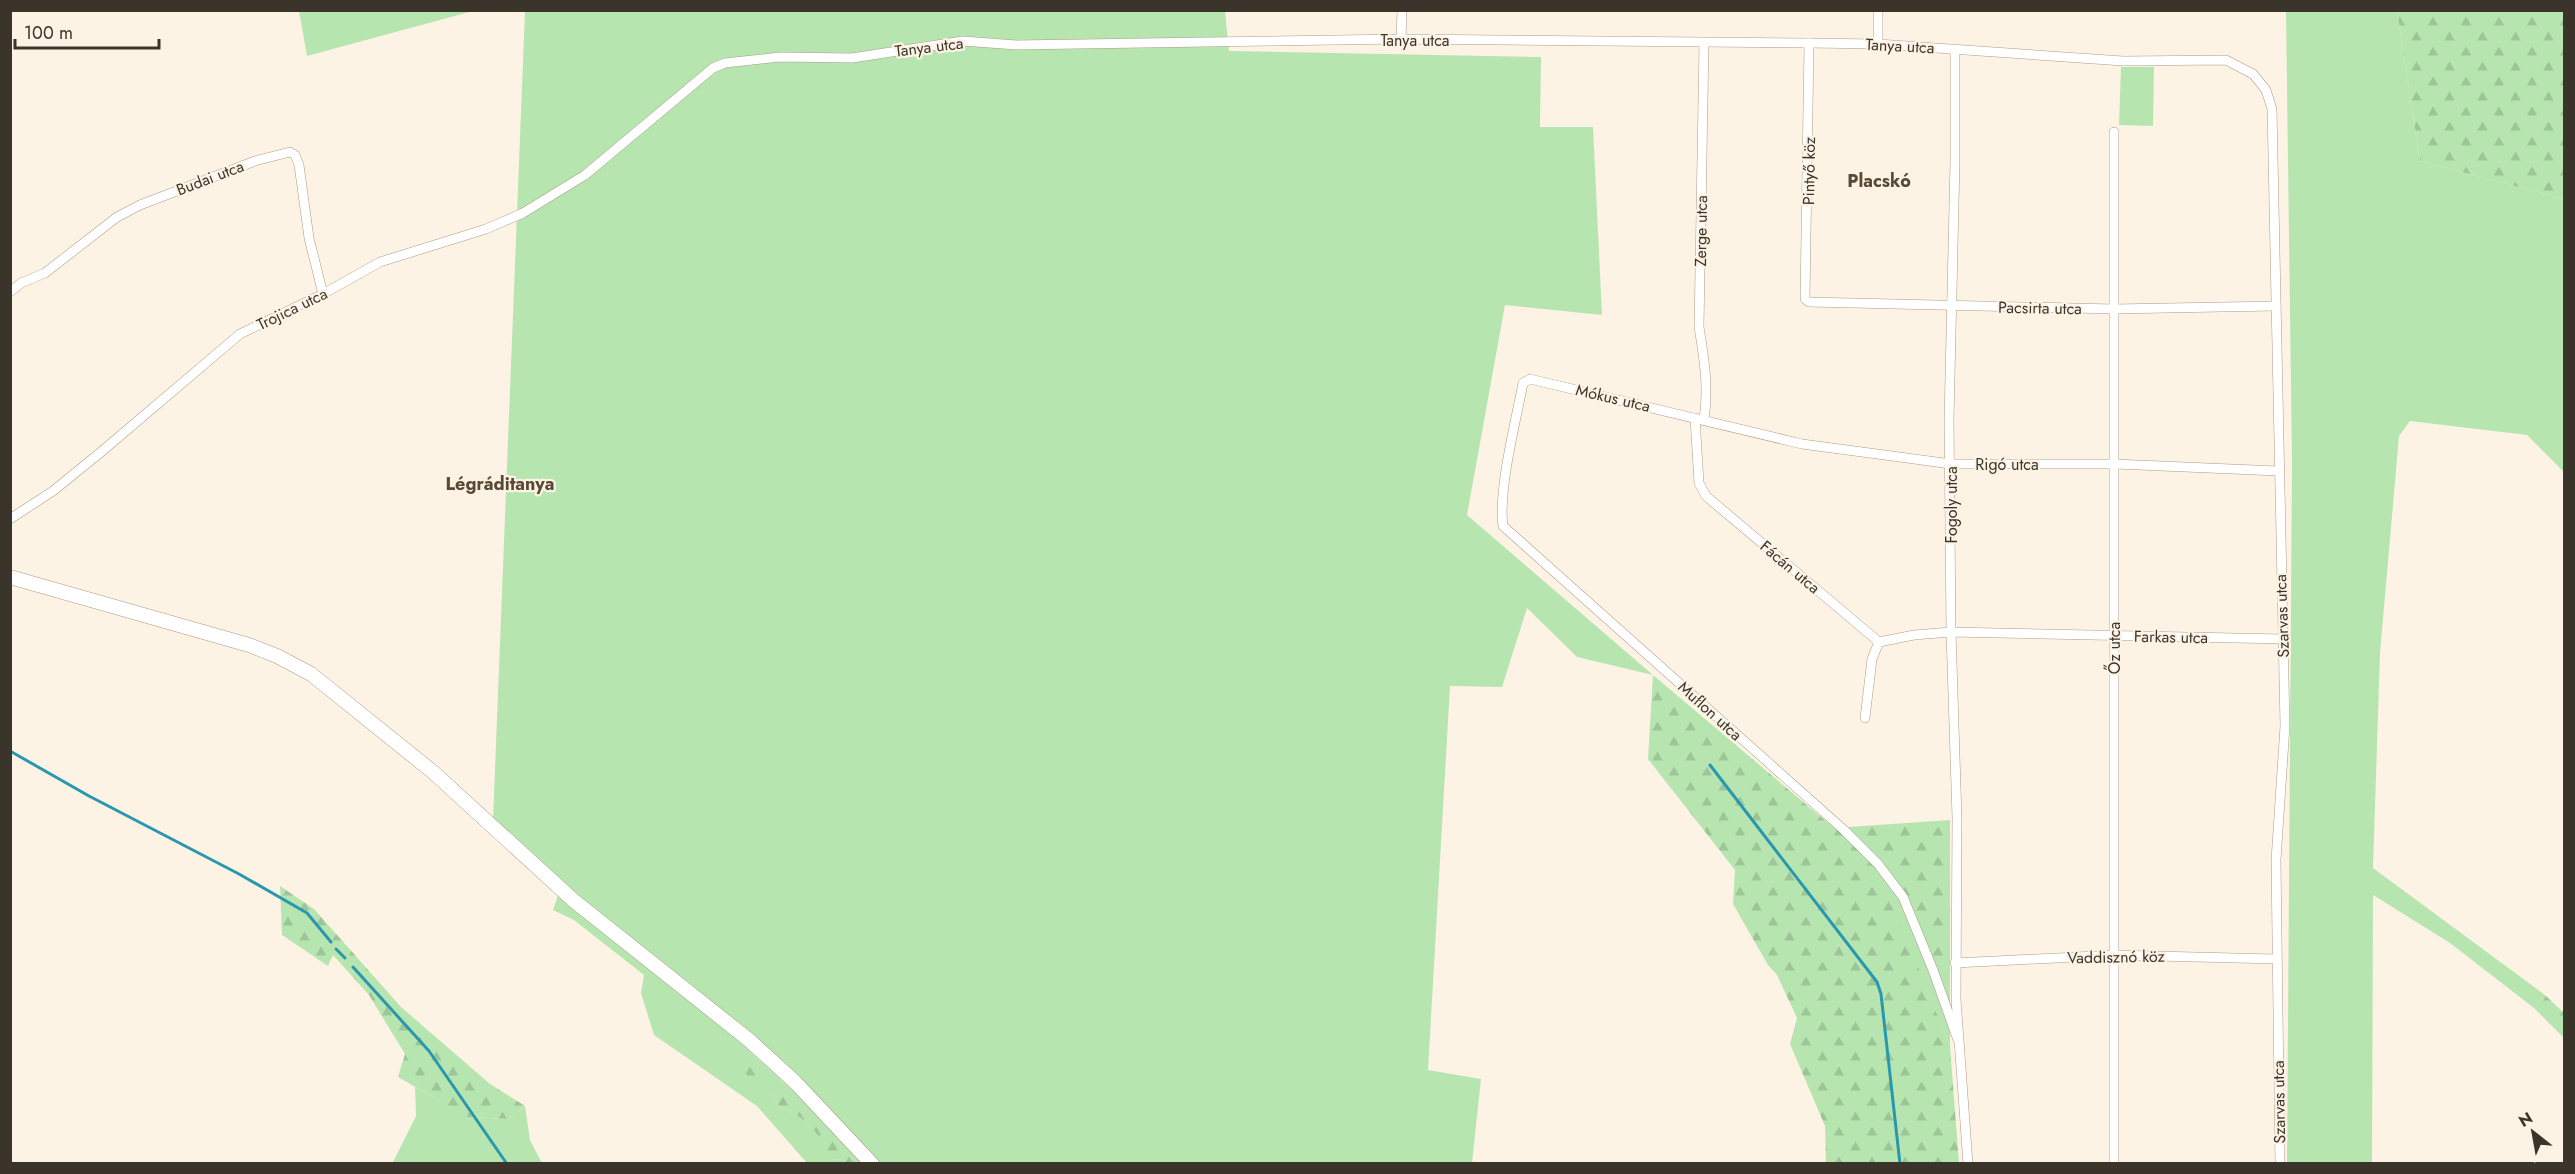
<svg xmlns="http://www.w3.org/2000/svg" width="2575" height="1174" font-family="Jost,sans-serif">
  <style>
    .grass { fill: #b7e5b0 }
    .forest { fill: url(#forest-firs) }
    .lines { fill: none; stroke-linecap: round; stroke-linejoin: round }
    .stream { stroke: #2998ae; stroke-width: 3 }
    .street-casing { stroke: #ac9c86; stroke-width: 10 }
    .secondary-casing { stroke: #ac9c86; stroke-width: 15 }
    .street { stroke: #fff; stroke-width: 9 }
    .secondary { stroke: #fff; stroke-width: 14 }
    .labels { text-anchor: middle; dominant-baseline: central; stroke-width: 4.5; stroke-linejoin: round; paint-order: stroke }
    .street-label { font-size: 16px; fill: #3a342b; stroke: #fdf3e5 }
    .neighbourhood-label { font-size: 18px; font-weight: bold; fill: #574935; stroke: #fdf3e5 }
  </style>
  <defs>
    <pattern id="forest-firs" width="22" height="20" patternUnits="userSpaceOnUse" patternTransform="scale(1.5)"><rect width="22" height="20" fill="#b7e5b0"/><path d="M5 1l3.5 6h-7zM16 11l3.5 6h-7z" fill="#9ec598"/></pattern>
  </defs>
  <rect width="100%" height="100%" fill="#fdf3e5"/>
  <g class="grass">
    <path d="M299,11V10L473,11L307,56Z"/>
    <path d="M525,11H1225L1229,51L1541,57L1540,127H1593L1602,315L1505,305L1467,515L1653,675L1577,657L1527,608L1502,687L1450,686L1428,1070L1481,1079L1472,1163H873L750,1052L754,1086L767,1079L778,1106C806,1118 819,1129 829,1159L842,1160L839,1163H807L757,1106L654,1035L641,993L644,975L574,920L553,910L562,883L493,820Z"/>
    <path d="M2286,11H2397L2420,161L2564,199V472L2527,435L2410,421L2399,436L2380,653L2373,868L2545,995L2534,1008L2450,943L2373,895L2372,1163H2287L2292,462Z"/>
    <path d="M2121,67H2154L2153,126L2119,125Z"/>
    <path d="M1894,909L1905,912L1950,1021V1046Z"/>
    <path d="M415,1087L469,1117L509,1119L525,1106L530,1140L542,1163L392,1164L416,1116Z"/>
  </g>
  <g class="forest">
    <path d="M2397,11H2564V199L2420,161Z"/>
    <path d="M1653,675L1834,828L1950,820V1021L1905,912L1895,910L1950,1046L1959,1163H1826L1825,1126L1790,1044L1797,1018L1777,975L1768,965L1733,904L1735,870L1648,759Z"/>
    <path d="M280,886L314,909L401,1007L490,1084L525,1106L509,1119L468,1117L398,1077L405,1054L369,995L333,955L328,966L282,935Z"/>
    <path d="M2545,995L2564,1013V1038L2534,1008Z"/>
    <path d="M750,1052L835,1129L867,1163H839L841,1160L828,1159C819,1129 806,1118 778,1106L767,1080L754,1086L741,1066Z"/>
  </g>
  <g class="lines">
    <g class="stream">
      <path d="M10,751L89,796L239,874L307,913L331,942"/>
      <path d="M1710,765L1877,982L1881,994L1900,1164"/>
      <path d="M336,949L345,958"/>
      <path d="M353,967L429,1051L507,1164"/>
    </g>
    <defs>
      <g id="street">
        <path d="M1401,39L1402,10"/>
        <path d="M1704,43L1699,327C1704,358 1709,388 1704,419"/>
        <path d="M1809,43L1805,299L1809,302L2114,309L2275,306"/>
        <path d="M1878,44V10"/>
        <path d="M1955,49V161L1949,420L1951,632L1957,818L1956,999L1968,1164"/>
        <path d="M2114,132V1164"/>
        <path d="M10,292L21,283L45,273L117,217L140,205L255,161L290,152L295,155L299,165L309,238L323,294"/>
        <path d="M1695,418L1699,483L1706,496L1879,642L1914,635L1951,632L2283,639"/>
        <path d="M10,519L53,491L101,452L240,334L323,294L380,262L486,229L523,213L585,175L713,68L725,63L780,57L852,58L963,41L1016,45L1401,39L1809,43L1878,44L2123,61L2226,60L2253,74L2266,90L2272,109L2285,726L2276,860L2280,1164"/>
        <path d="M1865,718L1872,659L1879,642"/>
        <path d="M1955,963L2115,955L2276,959"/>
        <path d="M1958,1040L1933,970L1903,897L1878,864L1844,830L1503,526C1498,489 1516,421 1523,383L1530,379L1802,444L1907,458L1951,464H2115L2278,471"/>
      </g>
      <path id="secondary" d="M10,577L249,645L277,656L311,674L433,772L573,900L749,1040L795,1082L872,1164"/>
    </defs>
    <use href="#street" class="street-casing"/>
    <use href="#secondary" class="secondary-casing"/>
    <use href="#street" class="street"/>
    <use href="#secondary" class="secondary"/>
  </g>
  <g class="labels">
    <g class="street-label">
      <text x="1415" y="40">Tanya utca</text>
      <text transform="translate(1900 46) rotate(3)">Tanya utca</text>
      <text transform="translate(929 47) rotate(-7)">Tanya utca</text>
      <text transform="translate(1809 171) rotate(-89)">Pintyő köz</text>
      <text transform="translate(210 178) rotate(-21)">Budai utca</text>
      <text transform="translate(1701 231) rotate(-89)">Zerge utca</text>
      <text transform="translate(2040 308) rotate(1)">Pacsirta utca</text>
      <text transform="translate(292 309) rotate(-26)">Trojica utca</text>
      <text transform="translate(1613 398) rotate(13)">Mókus utca</text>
      <text x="2007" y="464">Rigó utca</text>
      <text transform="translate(1951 505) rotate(-90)">Fogoly utca</text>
      <text transform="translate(1790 567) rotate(40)">Fácán utca</text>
      <text transform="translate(2282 616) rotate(-92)">Szarvas utca</text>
      <text transform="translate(2171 637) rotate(1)">Farkas utca</text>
      <text transform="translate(2114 648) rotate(-90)">Őz utca</text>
      <text transform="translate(1710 711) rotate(42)">Muflon utca</text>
      <text transform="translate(2116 957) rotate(-1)">Vaddisznó köz</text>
      <text transform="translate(2279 1102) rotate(-91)">Szarvas utca</text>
    </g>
    <g class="neighbourhood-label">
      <text x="1879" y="181">Placskó</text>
      <text x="500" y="484">Légráditanya</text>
    </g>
  </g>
  <rect width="2575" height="1174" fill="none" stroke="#3a342b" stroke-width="24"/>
  <g transform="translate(2533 1132) rotate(329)" stroke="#fdf3e5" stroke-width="4.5" paint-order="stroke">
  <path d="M0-4.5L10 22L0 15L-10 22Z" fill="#3a342b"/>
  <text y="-9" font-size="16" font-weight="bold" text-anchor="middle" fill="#3a342b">N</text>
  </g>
  <path d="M15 39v9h144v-9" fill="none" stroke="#3a342b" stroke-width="3"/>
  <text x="24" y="39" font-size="18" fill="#3a342b" stroke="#fdf3e5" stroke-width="4.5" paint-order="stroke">100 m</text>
</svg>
